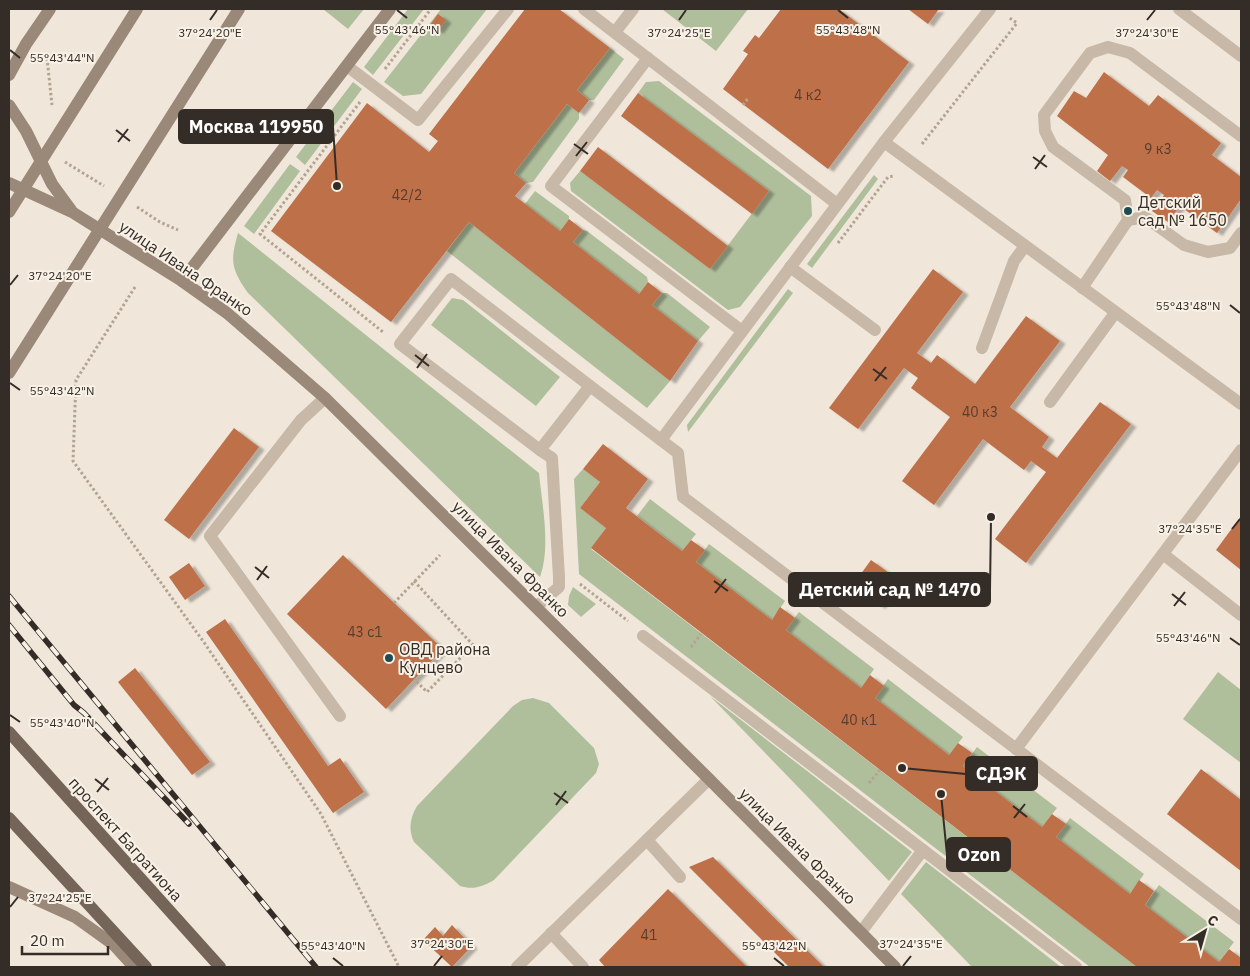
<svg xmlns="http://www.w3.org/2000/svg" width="1250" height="976" font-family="'IBM Plex Sans',sans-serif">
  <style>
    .green { fill: #afbe9b }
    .building { fill: #be704a; filter: url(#shadow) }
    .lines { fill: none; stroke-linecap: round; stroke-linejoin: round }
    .path { stroke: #b3a391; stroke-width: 3; stroke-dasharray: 2.5 2.5; stroke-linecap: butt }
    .lane { stroke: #c7b8a7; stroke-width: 12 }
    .secondary { stroke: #9a8879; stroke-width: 12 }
    .primary { stroke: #756559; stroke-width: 12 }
    .rail-casing { stroke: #342c27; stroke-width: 5.5 }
    .rail { stroke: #f8f1e6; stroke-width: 4; stroke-dasharray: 11; stroke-linecap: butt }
    .secondary-bridge { stroke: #9a8879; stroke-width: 12 }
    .ticks { fill: none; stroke: #342c27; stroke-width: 2 }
    .poi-dot { fill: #1f4b53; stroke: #f8f1e6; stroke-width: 2 }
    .labels { text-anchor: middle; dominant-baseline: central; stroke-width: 4; stroke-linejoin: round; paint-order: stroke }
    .number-label { font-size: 14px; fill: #563d30 }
    .poi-label { font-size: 16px; fill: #342c27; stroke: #f8f1e6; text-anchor: start }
    .street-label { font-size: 16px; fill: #342c27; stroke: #f8f1e6 }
    .ticks-label { font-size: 12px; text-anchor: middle; fill: #342c27; stroke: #f8f1e6; stroke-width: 4; stroke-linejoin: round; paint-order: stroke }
    .leader { fill: none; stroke: #342c27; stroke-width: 2 }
    .callout-dot { fill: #342c27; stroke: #f8f1e6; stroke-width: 2 }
    .callout { fill: #342c27; stroke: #342c27; stroke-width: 2 }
    .callout-label { font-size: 18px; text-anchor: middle; font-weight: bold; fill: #fff }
  </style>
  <defs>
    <filter id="shadow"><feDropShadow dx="5.5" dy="3" stdDeviation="1" flood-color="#0004"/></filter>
  </defs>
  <rect width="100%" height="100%" fill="#f0e7da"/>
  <g class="green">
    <path d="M323,9H364L348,29Z"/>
    <path d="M408,9H424L373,75L364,67Z"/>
    <path d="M441,9H487L421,94L403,96L384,82Z"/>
    <path d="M662,9H748L716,51Z"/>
    <path d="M610,48L624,59L594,100H589L577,90Z"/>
    <path d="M659,81L811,196L812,216L740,307L728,310L571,191L570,183L580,171L710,269L769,191L638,93L646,82Z"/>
    <path d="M353,82L362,89L305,165L296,157Z"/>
    <path d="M567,104L579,113V119L533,182L526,183L514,173Z"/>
    <path d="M290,164L300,171L254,234L244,226Z"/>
    <path d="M874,175L878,179L812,268L807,264Z"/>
    <path d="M535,191L569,216V219L560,231L525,204Z"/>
    <path d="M469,222L670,381L647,408L447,251Z"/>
    <path d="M583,230L587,231L647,277L648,282L639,294L573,242Z"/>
    <path d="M238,233L539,473C542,505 551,546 540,577L248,293C231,269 230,261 238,233Z"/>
    <path d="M788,289L793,293L688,432L687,425Z"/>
    <path d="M662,293H667L710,327L698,341L652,305Z"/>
    <path d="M452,298L463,300L560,377L536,406L431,325Z"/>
    <path d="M583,469L600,482L580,508L606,528L591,549L1137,967H1090L579,574L574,479Z"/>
    <path d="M650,499L696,534L682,551L637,516Z"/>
    <path d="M709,544L785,601L772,620L696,562Z"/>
    <path d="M573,587L596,604L581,617L568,605L569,596Z"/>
    <path d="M799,612L874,669L861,688L786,630Z"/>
    <path d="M1218,672L1241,690V763L1183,719Z"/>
    <path d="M888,679L963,737L949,755L875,698Z"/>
    <path d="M710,696L912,852L889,881Z"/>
    <path d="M533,698L549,703L594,748L599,764L596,773L494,880C482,887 473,890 460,886L414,842C408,829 410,818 417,806L513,706L522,700Z"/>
    <path d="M977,747L1057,808L1042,827L963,766Z"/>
    <path d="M1070,818L1144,874L1130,894L1056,837Z"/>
    <path d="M926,862L1061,967H972L901,894Z"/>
    <path d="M1159,885L1234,942L1219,962L1145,905Z"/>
  </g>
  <g class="building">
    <path d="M525,9H559L610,48L577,90L589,100L587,103L579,113L567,104L514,173L526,183L515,196L560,231L569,219L583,230L573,242L639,294L648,282L662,293L652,305L698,341L670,381L469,222L391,322L271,231L367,103L429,152L438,141L429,134Z"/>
    <path d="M781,9H839L909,62L828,169L723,89L748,54L743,51L755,35L759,38Z"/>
    <path d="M908,9H939L928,24Z"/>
    <path d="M438,14L446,20L438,31L430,25Z"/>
    <path d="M1104,72L1149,106L1158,95L1221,143L1212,155L1241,177V199L1217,233L1180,206L1168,222L1152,211L1164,195L1157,190L1151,198L1123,177L1128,170L1122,166L1110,181L1097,171L1108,155L1057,116L1074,91L1086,98Z"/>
    <path d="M638,93L769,191L752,214L621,116Z"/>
    <path d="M598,147L728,246L710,269L580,171Z"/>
    <path d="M933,269L963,292L917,353L931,363L937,355L975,384L1026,316L1060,341L1010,407L1049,437L1042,447L1057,458L1100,402L1131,424L1026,563L995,539L1046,472L1031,461L1024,470L983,439L934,505L902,481L950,417L911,388L918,378L904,368L858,429L829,408Z"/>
    <path d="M234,428L259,447L189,539L164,520Z"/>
    <path d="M603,444L648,479L626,508L682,551L691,540L705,550L696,562L772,620L780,607L795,618L786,630L861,688L870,675L884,686L875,698L949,755L958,743L972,753L963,766L1042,827L1052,814L1066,824L1056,837L1130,894L1139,880L1154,891L1145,905L1219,962L1229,949L1241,958V963L1239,967H1137L591,548L606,528L580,508L600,482L583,469Z"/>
    <path d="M1241,516V570L1216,550Z"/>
    <path d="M343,555L443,649L386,709L287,614Z"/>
    <path d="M871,560L899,580L880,606L852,586Z"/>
    <path d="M189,563L205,586L185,600L169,577Z"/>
    <path d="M225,619L328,766L340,758L364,792L333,813L206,632Z"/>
    <path d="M135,668L210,762L192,775L118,682Z"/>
    <path d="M1201,769L1241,800V871L1167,814Z"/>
    <path d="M713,857L824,967H789L689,867Z"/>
    <path d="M668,889L747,967H605L599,960Z"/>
    <path d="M452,925L472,946L452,967L423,940L435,927L443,936Z"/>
  </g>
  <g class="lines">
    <g class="path">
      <path d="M47,58L52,105"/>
      <path d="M385,69L431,9"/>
      <path d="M360,102L260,234L383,332"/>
      <path d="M743,105L749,97"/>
      <path d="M922,144L1017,23L1008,17"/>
      <path d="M65,162L104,186"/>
      <path d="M137,207L160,222L178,230"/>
      <path d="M838,243L888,177L894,176"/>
      <path d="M135,287L76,380L73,461L203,641L321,814L399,967"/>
      <path d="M414,581L473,645L427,692L414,679"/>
      <path d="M580,584L628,621"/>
      <path d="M394,603L440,555"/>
      <path d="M691,647L701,634"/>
      <path d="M869,783L880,770"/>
    </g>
    <g class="lane">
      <path d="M584,9L837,204"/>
      <path d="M1179,9L1241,56"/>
      <path d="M615,32L633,9"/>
      <path d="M648,58L551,186L742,331"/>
      <path d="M347,66L418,120L508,9"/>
      <path d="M884,142L1241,404"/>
      <path d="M1128,220L1145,217L1184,245L1208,252L1230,248L1241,233"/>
      <path d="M790,267L875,330"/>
      <path d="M1082,288L1128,220L1125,200L1053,147L1045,131L1044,115L1090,53L1108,47L1130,53L1241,136"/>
      <path d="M982,348L1014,261L1025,246"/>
      <path d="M325,398L301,420L210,536L340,716"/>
      <path d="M1050,402L1115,313"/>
      <path d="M661,440L884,142L990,9"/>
      <path d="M540,450L400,344L451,279L590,386"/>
      <path d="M1163,554L1241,615"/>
      <path d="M536,607L559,587V577L552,458L540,450L590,386L678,453L683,497L1241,919"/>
      <path d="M643,636L1076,967"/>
      <path d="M1016,749L1241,450"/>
      <path d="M647,840L680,877"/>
      <path d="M861,932L923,850"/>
      <path d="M551,933L583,967"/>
      <path d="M517,967L709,779"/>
    </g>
    <g class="secondary">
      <path d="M9,75L26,44L50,9"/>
      <path d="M9,105L26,131L52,184L71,210"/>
      <path d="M9,183L72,212L182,281L227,313L325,398L709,779L895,967"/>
      <path d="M182,281L390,9"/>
      <path d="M9,887L75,917L114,945L134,967"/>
    </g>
    <g class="primary">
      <path d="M9,732L220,967"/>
      <path d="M9,818L146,967"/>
    </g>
    <defs>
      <g id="rail">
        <path d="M9,596L316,967"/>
        <path d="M9,625L74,705L84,713L189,824"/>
      </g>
    </defs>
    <use href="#rail" class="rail-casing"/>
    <use href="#rail" class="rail"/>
    <g class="secondary-bridge">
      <path d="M9,212L137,9"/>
      <path d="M9,373L239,9"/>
    </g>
  </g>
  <path class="ticks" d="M397,10L407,18M838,10L848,18M210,20L217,10M679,20L686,10M1147,20L1155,10M10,50L20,58M116,130L130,141M118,142L128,129M574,144L588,154M576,156L587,142M1033,157L1047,167M1035,169L1045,155M10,285L18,275M1230,305L1240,313M415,355L429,366M417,368L427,354M873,369L887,379M875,381L886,367M10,383L20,390M1232,529L1240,519M255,567L269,578M257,580L267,566M714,581L728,591M715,593L726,579M1172,594L1186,605M1174,606L1185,592M1230,638L1240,645M10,715L20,722M95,779L109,790M97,792L108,778M554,793L568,803M556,805L566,791M1013,806L1027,817M1014,818L1025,804M10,907L18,897M333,958L343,966M774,958L784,966M434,966L442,956M903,966L911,956"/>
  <g class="poi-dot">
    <circle cx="1128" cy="211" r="5"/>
    <circle cx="389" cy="658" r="5"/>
  </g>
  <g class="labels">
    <g class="number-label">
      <text x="808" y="95">4 к2</text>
      <text x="1158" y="149">9 к3</text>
      <text x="407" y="195">42/2</text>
      <text x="980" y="412">40 к3</text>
      <text x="365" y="632">43 с1</text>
      <text x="859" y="720">40 к1</text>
      <text x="649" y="935">41</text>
    </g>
    <g class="poi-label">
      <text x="1138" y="202">Детский<tspan x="1138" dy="18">сад № 1650</tspan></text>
      <text x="399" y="649">ОВД района<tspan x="399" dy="18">Кунцево</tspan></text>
    </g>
    <g class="street-label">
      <text transform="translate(186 268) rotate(34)">улица Ивана Франко</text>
      <text transform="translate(511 559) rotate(45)">улица Ивана Франко</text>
      <text transform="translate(126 839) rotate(48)">проспект Багратиона</text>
      <text transform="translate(798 846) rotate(45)">улица Ивана Франко</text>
    </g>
  </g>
  <g class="ticks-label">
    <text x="407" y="34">55°43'46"N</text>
    <text x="848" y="34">55°43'48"N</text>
    <text x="210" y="37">37°24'20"E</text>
    <text x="679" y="37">37°24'25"E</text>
    <text x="1147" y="37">37°24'30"E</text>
    <text x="62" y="62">55°43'44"N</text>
    <text x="60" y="280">37°24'20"E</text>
    <text x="1188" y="310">55°43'48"N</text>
    <text x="62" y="395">55°43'42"N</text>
    <text x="1190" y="533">37°24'35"E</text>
    <text x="1188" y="642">55°43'46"N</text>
    <text x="62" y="727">55°43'40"N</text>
    <text x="60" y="902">37°24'25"E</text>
    <text x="442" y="948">37°24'30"E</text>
    <text x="911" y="948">37°24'35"E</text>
    <text x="333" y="950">55°43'40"N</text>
    <text x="774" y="950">55°43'42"N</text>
  </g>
  <path class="leader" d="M337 186L333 127M991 517L990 590M902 768L966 774M941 794L947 855"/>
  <g class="callout-dot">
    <circle cx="337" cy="186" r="5"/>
    <circle cx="991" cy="517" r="5"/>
    <circle cx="902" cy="768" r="5"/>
    <circle cx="941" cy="794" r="5"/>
  </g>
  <g class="callout">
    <rect x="179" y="110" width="154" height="33" rx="5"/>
    <rect x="789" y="573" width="201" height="33" rx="5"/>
    <rect x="966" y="757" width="71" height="33" rx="5"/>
    <rect x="947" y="838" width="63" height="33" rx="5"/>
  </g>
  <g class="callout-label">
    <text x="256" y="133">Москва 119950</text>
    <text x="890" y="596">Детский сад № 1470</text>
    <text x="1001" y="780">СДЭК</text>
    <text x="979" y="861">Ozon</text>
  </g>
  <rect width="1250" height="976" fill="none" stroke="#342c27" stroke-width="20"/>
  <g transform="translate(1205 931) rotate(37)" stroke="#f8f1e6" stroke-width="4" paint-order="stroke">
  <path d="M0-4L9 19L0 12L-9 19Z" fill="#342c27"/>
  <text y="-8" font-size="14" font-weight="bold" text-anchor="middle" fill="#342c27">С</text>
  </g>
  <path d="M22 946v8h86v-8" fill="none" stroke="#342c27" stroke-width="2.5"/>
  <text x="30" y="946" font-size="15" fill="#342c27" stroke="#f8f1e6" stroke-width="4" paint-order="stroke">20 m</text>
</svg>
